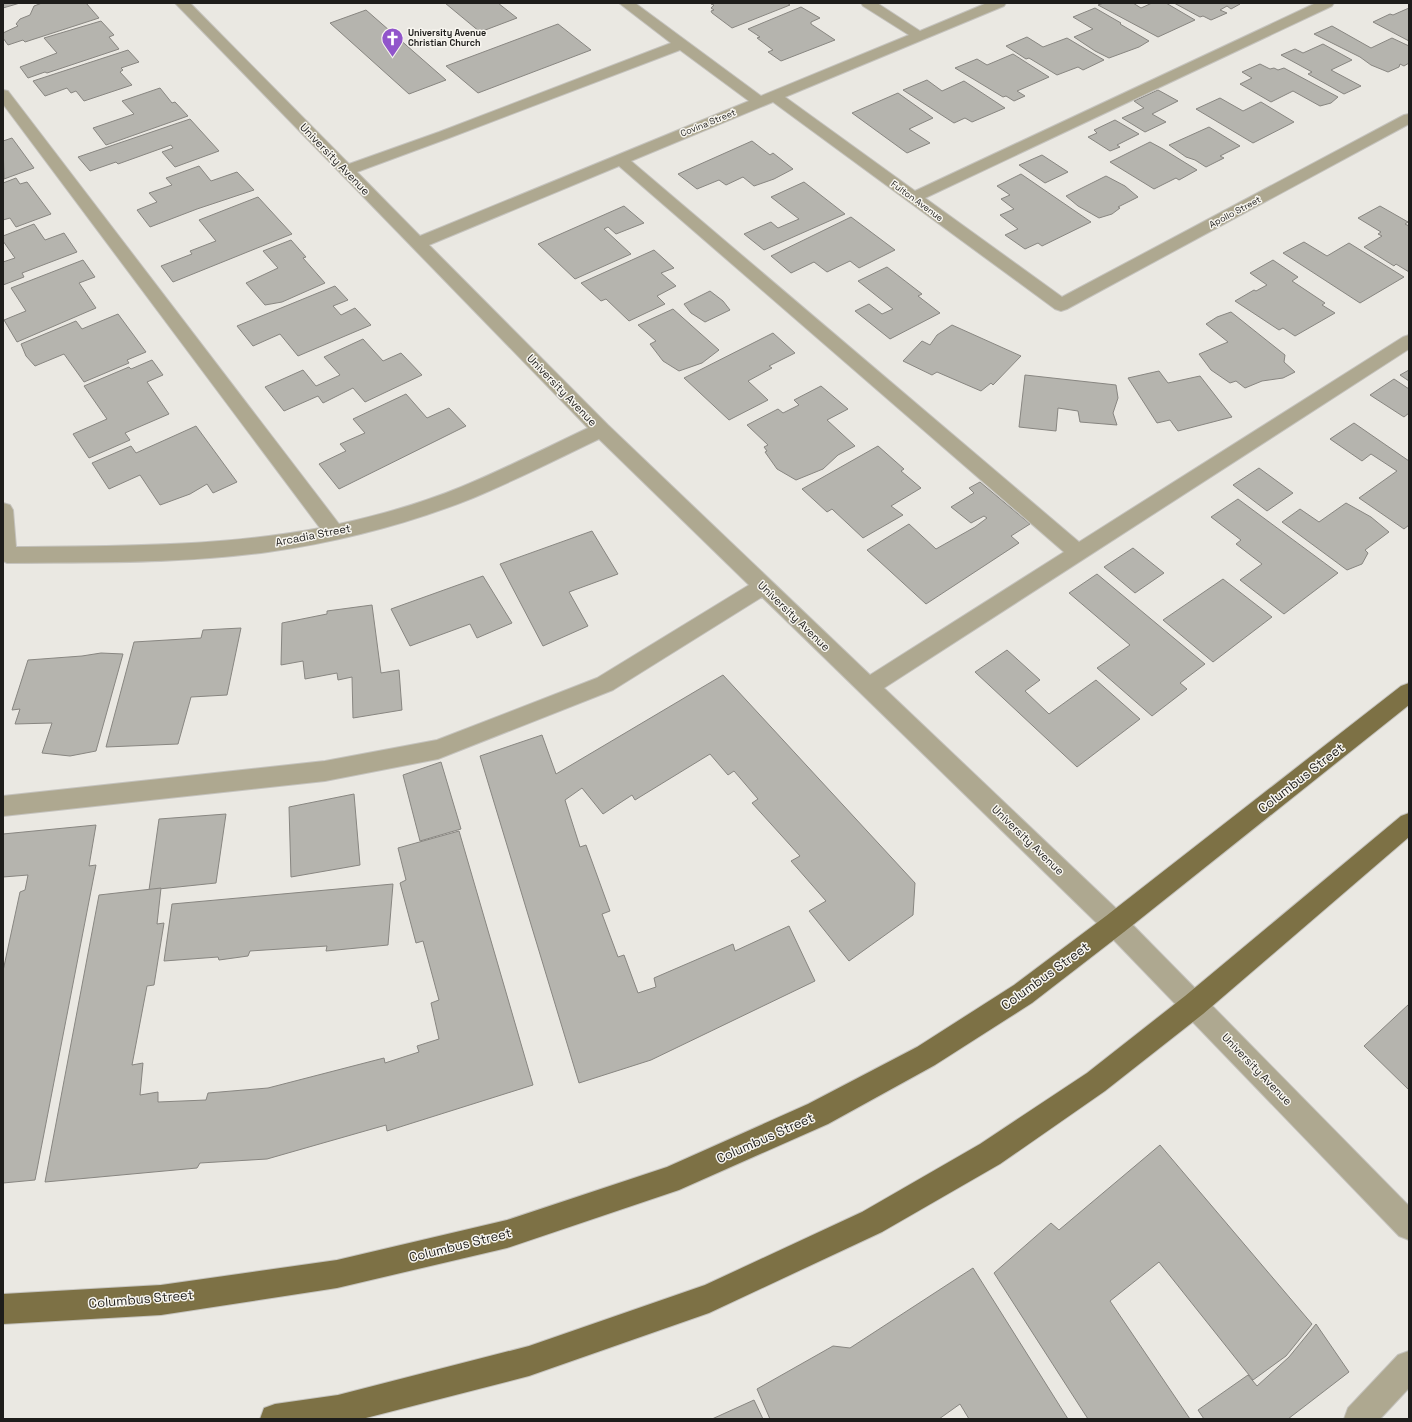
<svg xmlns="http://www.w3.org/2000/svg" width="1412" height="1422" font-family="'Space Grotesk',sans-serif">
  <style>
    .building { fill: #b5b4ae; stroke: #888681 }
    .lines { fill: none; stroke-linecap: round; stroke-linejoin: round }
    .minor-casing { stroke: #c5c3be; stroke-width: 2 }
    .major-casing { stroke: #c5c3be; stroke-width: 2 }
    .minor { fill: #aea890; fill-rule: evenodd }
    .major { fill: #7d7145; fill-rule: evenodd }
    .labels { text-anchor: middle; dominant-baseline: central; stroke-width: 3; stroke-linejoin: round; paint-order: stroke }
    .far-poi-label { font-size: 9px; font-weight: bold; fill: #1e1d1b; stroke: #f7f5ef; text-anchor: start }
    .far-street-label { font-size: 9px; fill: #1e1d1b; stroke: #f7f5ef }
    .street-label { font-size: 11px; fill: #1e1d1b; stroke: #f7f5ef }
    .near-street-label { font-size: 13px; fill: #1e1d1b; stroke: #f7f5ef }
  </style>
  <rect width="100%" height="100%" fill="#eae8e2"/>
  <g class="building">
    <path d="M3,3H20L3,8Z"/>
    <path d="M42,3H86L99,18L25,42L23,40L8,45L3,38V33L18,26L16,24L20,19L30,15L34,6Z"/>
    <path d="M445,3H498L517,18L480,32Z"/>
    <path d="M713,3H787L790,5L732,28L712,13L711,11L714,10L711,8L714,5L711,4Z"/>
    <path d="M1104,3H1133L1141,8L1152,3H1166L1195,20L1158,37L1098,5Z"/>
    <path d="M1174,3H1238L1240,4L1231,9L1227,6L1220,10L1227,13L1211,20L1203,16L1200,17Z"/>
    <path d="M801,7L820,18L811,22V24L835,40L781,61L768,52L773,50L757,38L760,37L748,29Z"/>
    <path d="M1095,8L1121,23L1120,24L1149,41L1139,47L1109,58L1095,51L1074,37L1093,29L1073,17Z"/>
    <path d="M1409,8V41L1373,22L1390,14L1393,15Z"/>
    <path d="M366,10L446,80L409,94L330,23Z"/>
    <path d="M101,21L114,35L109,37L119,49L47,73L45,72L28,78L20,67L57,53L44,38Z"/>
    <path d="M558,24L591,50L478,93L446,66Z"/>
    <path d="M1332,26L1371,48L1392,38L1409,46V63L1404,66L1400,64L1399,67L1388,72L1371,65L1360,57L1314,34Z"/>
    <path d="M1027,37L1043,47L1067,38L1104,60L1083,70L1078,67L1057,75L1029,58L1026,59L1006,46Z"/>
    <path d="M1323,44L1352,60L1331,70L1361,86L1344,94L1308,74L1312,72L1281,55L1295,49L1303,53Z"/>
    <path d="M128,50L139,62L121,68L123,70L120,72L132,85L84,101L76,91L71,93L67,88L45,96L33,81Z"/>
    <path d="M1013,54L1049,77L1017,91L1025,96L1014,101L1006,96L1003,97L955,68L977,59L987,65Z"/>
    <path d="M1260,64L1270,69L1274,68L1278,70L1284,68L1338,97L1331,103L1320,106L1293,91L1271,102L1240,84L1252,78L1242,72Z"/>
    <path d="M927,80L942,91L964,81L1005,108L972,122L965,118L954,123L903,90Z"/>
    <path d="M160,88L172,103L175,102L188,116L106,145L93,128L134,114L122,101Z"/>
    <path d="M1158,90L1178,101L1152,114L1166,122L1145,132L1122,118L1144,108L1134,101Z"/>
    <path d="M898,93L933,118L909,129L930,143L907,153L852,113Z"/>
    <path d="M1220,98L1243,111L1261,102L1294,122L1253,143L1196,109Z"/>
    <path d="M190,119L219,151L175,167L162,152L173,148L171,145L118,164L116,162L90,171L78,157Z"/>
    <path d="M1115,120L1139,134L1117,145L1120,147L1110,151L1088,137L1097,133L1094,130Z"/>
    <path d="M1209,127L1240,146L1220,156L1224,158L1206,167L1195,160L1186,157L1169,145Z"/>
    <path d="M12,138L34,168L4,179L3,141Z"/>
    <path d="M752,141L770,155L773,153L793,169L774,179L754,186L743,177L726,185L719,180L697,189L678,174Z"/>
    <path d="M1150,142L1163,149L1197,170L1179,180L1176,178L1154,189L1110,162Z"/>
    <path d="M1042,155L1068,172L1045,183L1019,165Z"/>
    <path d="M199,166L211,181L237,172L254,190L197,209L150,227L137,210L157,202L149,193L172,185L166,178Z"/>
    <path d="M1021,174L1091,222L1042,246L1038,243L1025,249L1005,235L1018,229L1000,215L1014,209L1001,199L1010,195L997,186Z"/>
    <path d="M1106,176L1125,186L1138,197L1118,207L1120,208L1112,214L1099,218L1078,206L1066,196Z"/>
    <path d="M16,178L20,184L27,182L51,214L16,227L10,218L3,220V183Z"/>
    <path d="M804,182L845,214L764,250L744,234L771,222L778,228L799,219L771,197Z"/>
    <path d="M258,197L292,234L173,282L161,266L192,254L190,251L216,241L199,220Z"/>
    <path d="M624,206L644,223L616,234L608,227L604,229L631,254L575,279L538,244Z"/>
    <path d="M1380,206L1408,222L1405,224L1409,226V272L1396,264L1394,266L1364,247L1382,236L1378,234L1381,232L1358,218Z"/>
    <path d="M851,217L895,250L859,268L850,261L827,272L814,262L791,273L771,256Z"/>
    <path d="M34,224L45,240L64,233L77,252L22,273L24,277L3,285V262L15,258L3,241V236Z"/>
    <path d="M291,240L306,257L303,258L325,283L282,302L265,305L246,283L278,268L263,251Z"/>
    <path d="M1304,242L1327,256L1349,243L1404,277L1360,303L1283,253Z"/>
    <path d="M654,250L674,268L661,273L676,286L657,296L665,304L629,321L606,299L601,301L581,283Z"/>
    <path d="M83,260L95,277L79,283L96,308L17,342L4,320L26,311L11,288Z"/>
    <path d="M1273,260L1298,277L1292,281L1325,303L1322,305L1335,313L1295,336L1283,328L1279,330L1235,301L1254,290L1256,291L1267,285L1250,273Z"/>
    <path d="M887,267L922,294L918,296L940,313L890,339L855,311L869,304L882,314L893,309L858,281Z"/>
    <path d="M335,286L348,300L333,306L341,315L355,308L371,325L298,356L280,334L253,346L237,326Z"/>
    <path d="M710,291L723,301L730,310L705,322L691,313L684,304Z"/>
    <path d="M673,309L719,350L702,363L679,371L663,361L650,344L656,341L638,325Z"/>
    <path d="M1231,312L1285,355L1284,362L1295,372L1283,378L1262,381L1245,388L1236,381L1230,383L1211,370L1199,354L1228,342L1206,324L1217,317Z"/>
    <path d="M118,314L146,352L127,360L129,363L84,382L64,354L35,366L26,356L21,344L76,321L82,329Z"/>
    <path d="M952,325L1021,356L993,385L991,383L981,391L937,372L932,375L903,361L922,341L930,345L937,335Z"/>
    <path d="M773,333L795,353L769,366L772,368L748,381L768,400L729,420L684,378Z"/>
    <path d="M363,339L383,361L401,353L422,375L365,402L353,388L323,403L318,396L284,411L265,387L303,370L316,386L338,376L340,375L324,357Z"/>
    <path d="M152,360L163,375L147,382L169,414L125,433L130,440L89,458L73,434L107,419L84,386L129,367L131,369Z"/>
    <path d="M1409,370V381L1400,375Z"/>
    <path d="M1159,371L1168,383L1200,376L1232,417L1178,431L1170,420L1157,423L1128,378Z"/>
    <path d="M1025,375L1116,385L1118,398L1113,413L1117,425L1080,422L1078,411L1058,408L1056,431L1019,427Z"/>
    <path d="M1394,379L1409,389V413L1404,417L1370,395Z"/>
    <path d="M821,386L848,409L827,420L855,446L838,455L823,469L796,480L777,469L765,452L767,451L764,447L768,445L747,425L778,409L783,413L799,405L794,400Z"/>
    <path d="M406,394L427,418L449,408L466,426L339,489L319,464L346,451L340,444L365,433L353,419Z"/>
    <path d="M1354,423L1409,461V525L1404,529L1359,498L1397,471L1371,454L1362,461L1330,439Z"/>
    <path d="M196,426L237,482L213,493L207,484L190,494L160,505L140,475L109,489L92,463L131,446L136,453Z"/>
    <path d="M878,446L904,469L901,471L921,488L891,506L903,515L863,538L832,509L827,512L802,489Z"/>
    <path d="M1259,468L1293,493L1267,511L1233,485Z"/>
    <path d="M980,482L1030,524L1011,536L1019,543L926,604L867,550L909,524L936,549L975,527L987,518L984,516L971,523L951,507L974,493L969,488Z"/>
    <path d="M1238,499L1338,573L1284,614L1240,580L1262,564L1236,544L1241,540L1211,517Z"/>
    <path d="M1346,503L1371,517L1389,532L1365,550L1368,553L1362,564L1347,570L1282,522L1300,509L1319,522Z"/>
    <path d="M592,531L618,574L569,592L588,626L543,646L500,564Z"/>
    <path d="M1133,548L1164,573L1135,593L1104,567Z"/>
    <path d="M1097,574L1205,664L1180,683L1187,689L1152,716L1097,668L1130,645L1069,593Z"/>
    <path d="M483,576L512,623L477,638L470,624L410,646L391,609Z"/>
    <path d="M1223,579L1272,617L1213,662L1163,620Z"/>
    <path d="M372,605L381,673L399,670L402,710L353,718L352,677L338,680L337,673L305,679L303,661L281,665L282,623L327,614V611Z"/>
    <path d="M241,628L227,695L191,697L178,744L106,747L134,642L201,638L203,630Z"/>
    <path d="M1007,650L1040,680L1025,691L1049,714L1096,680L1140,719L1077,767L975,672Z"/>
    <path d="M101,653L123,654L96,751L70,756L42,753L52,723L15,724L20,709L12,710L28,660L82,656Z"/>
    <path d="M723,675L915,883L913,915L849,961L809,911L826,901L791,861L800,856L752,803L758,799L734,771L728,775L710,754L635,800L632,795L603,814L582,788L565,800L580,847L586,845L610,911L602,914L618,957L624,955L638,993L656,987L654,978L733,944L735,951L789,926L815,981L651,1060L579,1083L480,756L542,735L556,774Z"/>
    <path d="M441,762L461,829L420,841L403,775Z"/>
    <path d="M354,794L360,865L291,877L289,807Z"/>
    <path d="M226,814L216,883L149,890L159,819Z"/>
    <path d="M96,825L89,866L96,865L35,1180L3,1183V971L20,892L25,890L28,875L3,877V834Z"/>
    <path d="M459,831L533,1085L387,1131L386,1125L267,1159L200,1163L197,1168L45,1182L99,895L161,888L157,924L164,923L154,985L147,986L132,1065L143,1063L140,1095L158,1092V1102L206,1100L208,1093L268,1088L384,1058L385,1063L419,1052L417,1046L439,1039L431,1003L439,1000L423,941L416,943L400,883L406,880L398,848Z"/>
    <path d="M393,884L388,945L326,951L327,946L250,951L248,956L219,960L218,957L164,961L172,904Z"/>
    <path d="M1409,1004V1090L1364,1046Z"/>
    <path d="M1160,1145L1312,1324L1286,1356L1253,1380L1159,1262L1110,1301L1190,1419H1088L994,1273L1051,1223L1059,1230Z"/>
    <path d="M973,1268L1068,1419H969L960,1404L939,1419H770L757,1389L833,1346L850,1348Z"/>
    <path d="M1316,1324L1349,1372L1288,1419H1204L1198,1410L1248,1375L1257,1386L1289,1357Z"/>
    <path d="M754,1400L763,1419H712Z"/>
  </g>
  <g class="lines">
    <defs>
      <g id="minor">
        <path d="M175,3H190L349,164L439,132L671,43L619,3H635L761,96L909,35L863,6L861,3H877L920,31L987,3H1006L1004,6L785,97L915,191L1316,3H1334L1332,6L925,198L1062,297L1404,115L1409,114V124L1067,309L1061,311L1055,309L773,102L631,161L1079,542L1403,337L1409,335V349L884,688L1124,916L1409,1206V1240L1399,1236L1106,932L762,597L613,690L438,759L325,781L3,816V796L325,761L437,740L597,678L749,585L599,439C557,459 516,480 473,498C408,524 338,542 268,552C182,564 94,562 7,563L3,561V503L10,505L13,510L16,547C118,546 219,547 320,528L3,104V90L8,91L339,524C380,515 422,503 461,487C504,469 546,448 588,428ZM680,50L749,101L420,236L357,172L449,138ZM619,166L1064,552L870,675L608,425L429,245Z"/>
        <path d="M1409,1351V1388L1380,1419H1344L1348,1408L1398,1355Z"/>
      </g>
      <g id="major">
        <path d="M1409,683V705L1124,932L1032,1003L935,1065L828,1124L679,1190L507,1248L337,1288L161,1315L3,1324V1294L161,1285L337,1260L507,1220L667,1167L808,1104L917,1047L1014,985L1106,916L1401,686Z"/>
        <path d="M1409,813V837L1203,1014L1105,1091L1000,1164L882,1232L709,1313L529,1376L362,1419H260L264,1408L275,1404L338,1395L529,1346L705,1285L862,1212L980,1144L1087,1073L1185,996L1401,816Z"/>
      </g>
    </defs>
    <use href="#minor" class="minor-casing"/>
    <use href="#major" class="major-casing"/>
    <use href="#minor" class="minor"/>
    <use href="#major" class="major"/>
  </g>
  <defs>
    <symbol id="church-pin" viewBox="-11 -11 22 30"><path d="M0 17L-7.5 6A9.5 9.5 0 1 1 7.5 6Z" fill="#9155cb" stroke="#f7f5ef"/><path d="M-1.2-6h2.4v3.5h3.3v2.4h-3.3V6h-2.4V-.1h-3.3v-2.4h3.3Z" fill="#fff"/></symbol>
  </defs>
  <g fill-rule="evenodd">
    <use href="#church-pin" x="380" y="26" width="25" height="34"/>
  </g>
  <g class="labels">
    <g class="far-poi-label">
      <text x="408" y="33">University Avenue<tspan x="408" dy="10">Christian Church</tspan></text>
    </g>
    <g class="far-street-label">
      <text transform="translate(708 123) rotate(-22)">Covina Street</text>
      <text transform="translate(917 201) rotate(36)">Fulton Avenue</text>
      <text transform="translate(1235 212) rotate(-28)">Apollo Street</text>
    </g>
    <g class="street-label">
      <text transform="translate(335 159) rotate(46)">University Avenue</text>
      <text transform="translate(562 390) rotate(46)">University Avenue</text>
      <text transform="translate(313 535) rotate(-11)">Arcadia Street</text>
      <text transform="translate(794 616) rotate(44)">University Avenue</text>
      <text transform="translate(1028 840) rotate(44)">University Avenue</text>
      <text transform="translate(1257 1069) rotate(46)">University Avenue</text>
    </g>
    <g class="near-street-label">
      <text transform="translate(1301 778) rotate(-38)">Columbus Street</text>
      <text transform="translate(1045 976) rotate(-36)">Columbus Street</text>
      <text transform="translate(765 1138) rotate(-24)">Columbus Street</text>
      <text transform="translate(460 1245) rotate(-14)">Columbus Street</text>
      <text transform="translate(141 1299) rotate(-5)">Columbus Street</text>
    </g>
  </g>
  <rect width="1412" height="1422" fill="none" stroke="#1e1d1b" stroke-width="8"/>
</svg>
